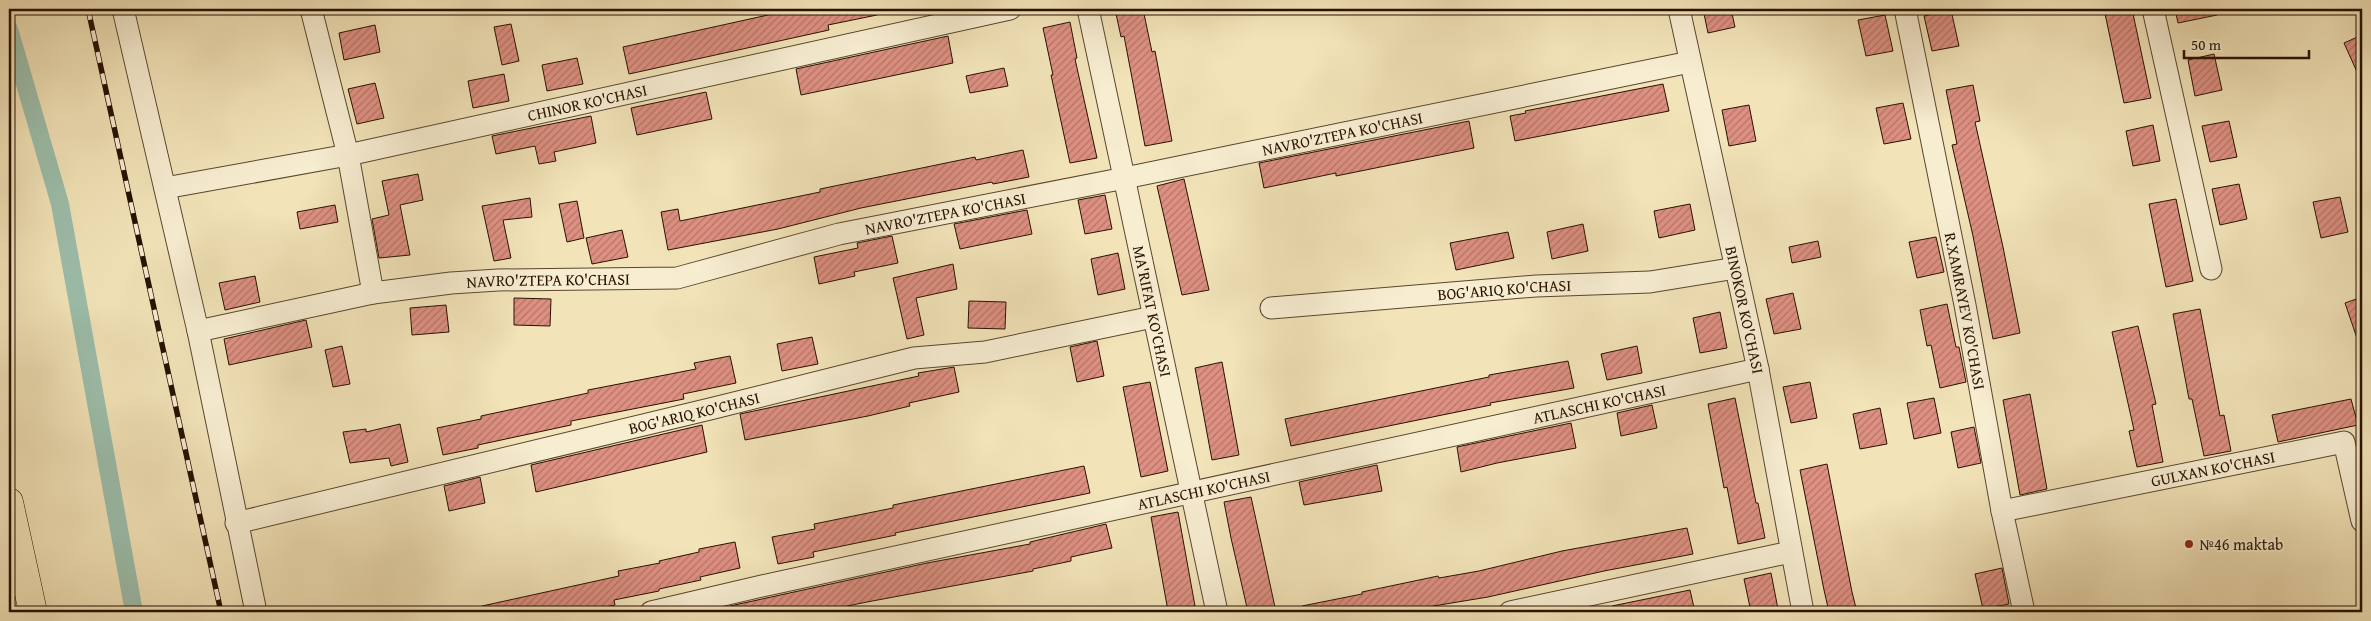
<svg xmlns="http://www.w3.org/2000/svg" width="2371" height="621" font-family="'Gentium Book Plus',serif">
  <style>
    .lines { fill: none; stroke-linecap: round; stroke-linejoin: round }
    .canal { stroke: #9cbeab; stroke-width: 18 }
    .building { fill: url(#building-hatch); stroke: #271100 }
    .minor-casing { stroke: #5a462e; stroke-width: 23 }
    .major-casing { stroke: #271100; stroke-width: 29 }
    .minor { stroke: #f7edd1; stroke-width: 21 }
    .major { stroke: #f2e3b8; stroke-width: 28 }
    .rail-casing { stroke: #271100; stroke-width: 5.5 }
    .rail { stroke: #f7edd1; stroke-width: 4; stroke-dasharray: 11; stroke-linecap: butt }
    .poi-dot { fill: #8f2418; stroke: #f7edd1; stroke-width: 2 }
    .labels { text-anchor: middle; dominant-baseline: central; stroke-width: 4; stroke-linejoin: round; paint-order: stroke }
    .street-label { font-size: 16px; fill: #271100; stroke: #f7edd1 }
    .poi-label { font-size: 16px; fill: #271100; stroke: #f7edd1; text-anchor: start }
  </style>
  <defs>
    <pattern id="building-hatch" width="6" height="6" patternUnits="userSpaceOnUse" patternTransform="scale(1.25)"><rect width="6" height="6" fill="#de9082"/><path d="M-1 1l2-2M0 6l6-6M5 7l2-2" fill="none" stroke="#b47468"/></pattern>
  </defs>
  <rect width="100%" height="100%" fill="#f2e3b8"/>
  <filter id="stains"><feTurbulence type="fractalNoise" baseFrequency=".004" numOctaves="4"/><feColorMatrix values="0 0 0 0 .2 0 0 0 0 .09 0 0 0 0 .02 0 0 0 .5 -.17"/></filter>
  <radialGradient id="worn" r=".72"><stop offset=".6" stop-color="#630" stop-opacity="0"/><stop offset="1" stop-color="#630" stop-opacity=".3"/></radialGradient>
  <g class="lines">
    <path class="canal" d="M9,29L60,204L134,612"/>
  </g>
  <g class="building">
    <path d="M795,9H876L877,15L828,25L829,30L629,74L623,47Z"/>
    <path d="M1115,9H1143L1152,52L1155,51L1172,141L1145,146L1124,36L1121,37Z"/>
    <path d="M1703,9H1731L1735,27L1708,33Z"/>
    <path d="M2104,9H2132L2151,98L2124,103Z"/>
    <path d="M2175,9H2216L2217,15L2178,23Z"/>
    <path d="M1951,10L1959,46L1932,51L1924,16Z"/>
    <path d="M1885,15L1893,51L1866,56L1858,20Z"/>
    <path d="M1070,22L1077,58L1075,59L1097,158L1070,163L1051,75H1053L1043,28Z"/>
    <path d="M511,24L519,61L502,65L494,27Z"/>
    <path d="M375,25L380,52L344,60L339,33Z"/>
    <path d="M2362,35V83L2344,43Z"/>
    <path d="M948,36L953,63L801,95L796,69Z"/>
    <path d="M2214,54L2222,90L2195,96L2188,60Z"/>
    <path d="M577,58L583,84L547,91L542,65Z"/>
    <path d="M1004,68L1008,86L970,93L966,76Z"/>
    <path d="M504,74L509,101L473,108L468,81Z"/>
    <path d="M375,83L384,118L357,124L348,89Z"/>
    <path d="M1663,84L1669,111L1515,141L1510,116L1526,113L1525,111Z"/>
    <path d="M1973,85L1980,121L1975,122L2003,247L2020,333L1993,339L1973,236L1952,145L1957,144L1946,90Z"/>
    <path d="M706,92L712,119L637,135L631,108Z"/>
    <path d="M1903,103L1911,139L1884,144L1876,108Z"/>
    <path d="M1749,105L1756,141L1729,146L1722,110Z"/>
    <path d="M591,116L596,143L554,152L556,161L539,164L535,146L496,154L492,136Z"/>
    <path d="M1469,121L1474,148L1336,176V173L1264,188L1259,163Z"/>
    <path d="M2229,121L2237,157L2210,162L2202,126Z"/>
    <path d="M2153,125L2160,161L2133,166L2126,131Z"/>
    <path d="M1023,150L1029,177L993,184L992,182L861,208L778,229L668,250L661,212L678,209L680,221L820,192V189L859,181L975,157L976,160Z"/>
    <path d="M418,174L423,200L400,205L410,255L379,258L372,219L389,215L382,181Z"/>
    <path d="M1184,179L1209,290L1182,295L1157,186Z"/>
    <path d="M2239,184L2247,219L2220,225L2212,189Z"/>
    <path d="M1105,195L1112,229L1085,234L1078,200Z"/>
    <path d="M2340,197L2348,232L2321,238L2313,202Z"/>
    <path d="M530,198L532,217L503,220L511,258L494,261L482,206Z"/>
    <path d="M2176,199L2193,281L2166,287L2149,204Z"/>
    <path d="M577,201L584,238L567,242L559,204Z"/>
    <path d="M1690,204L1695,230L1659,238L1654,211Z"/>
    <path d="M335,205L338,222L300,229L297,212Z"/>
    <path d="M1027,210L1032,234L960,249L954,224Z"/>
    <path d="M1583,224L1588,251L1552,259L1547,232Z"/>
    <path d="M622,230L628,257L592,264L586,238Z"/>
    <path d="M1508,232L1514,258L1456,270L1450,243Z"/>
    <path d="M892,236L898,263L854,272L855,276L819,284L814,257L858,248L857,243Z"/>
    <path d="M1936,237L1944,272L1917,278L1909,242Z"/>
    <path d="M1818,241L1821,257L1792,263L1789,247Z"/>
    <path d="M1118,253L1125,289L1098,295L1091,259Z"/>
    <path d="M953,264L957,289L916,298L924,335L907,339L893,278Z"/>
    <path d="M255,276L260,302L225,310L219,283Z"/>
    <path d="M1793,293L1801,329L1774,334L1766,299Z"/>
    <path d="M2362,297V346L2360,347L2345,303Z"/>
    <path d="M514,298L551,299L550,326L514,325Z"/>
    <path d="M969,301L1006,302L1005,329L968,328Z"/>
    <path d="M1947,304L1956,347H1959L1966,382L1940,388L1931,345L1927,346L1920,310Z"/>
    <path d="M446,305L449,332L412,335L410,308Z"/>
    <path d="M2200,309L2220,416L2224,415L2231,451L2204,456L2192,399H2189L2173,314Z"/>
    <path d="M1720,312L1727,348L1700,353L1693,318Z"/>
    <path d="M306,320L312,347L229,365L224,339Z"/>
    <path d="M2138,326L2156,404L2152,405L2163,462L2137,467L2129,431L2134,430L2112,332Z"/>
    <path d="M812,337L818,364L782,371L777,344Z"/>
    <path d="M1097,341L1104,376L1077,382L1070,347Z"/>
    <path d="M342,346L350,384L333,387L325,350Z"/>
    <path d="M1637,346L1642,373L1607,380L1601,354Z"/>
    <path d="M730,356L736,383L683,394L684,399L571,421V425L478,445V448L443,455L437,428L481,419V416L588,393V390L696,369L694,363Z"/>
    <path d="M1568,361L1574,388L1490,403L1491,405L1291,446L1285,419L1489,377V375Z"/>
    <path d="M1222,362L1239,455L1212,460L1195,368Z"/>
    <path d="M954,367L959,392L909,403L910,406L868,416L745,440L740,414L919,376L918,373Z"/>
    <path d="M1150,382L1168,471L1141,477L1123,387Z"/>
    <path d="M1810,382L1817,418L1791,423L1783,387Z"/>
    <path d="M2030,394L2047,489L2020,495L2003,400Z"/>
    <path d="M1735,398L1756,503H1758L1765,538L1738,544L1727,487L1724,488L1708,404Z"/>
    <path d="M1934,398L1941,433L1914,439L1907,403Z"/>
    <path d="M2351,399L2358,425L2278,442L2272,415Z"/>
    <path d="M1652,405L1657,428L1621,436L1617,413Z"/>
    <path d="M1880,408L1887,444L1860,449L1853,414Z"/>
    <path d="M1571,423L1576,448L1497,463L1461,472L1457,447Z"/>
    <path d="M400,424L408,462L391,466L389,458L350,463L343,432L366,429V432Z"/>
    <path d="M702,425L707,452L536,492L531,465Z"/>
    <path d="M1974,427L1981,463L1958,468L1951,432Z"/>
    <path d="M1827,464L1852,592L1857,612H1829L1824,590L1800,470Z"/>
    <path d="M1377,465L1382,491L1304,505L1299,482Z"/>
    <path d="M1084,466L1090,493L895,533L896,535L813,552L814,557L778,564L772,537L815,529L814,524L893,508V505Z"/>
    <path d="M480,477L485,503L449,511L444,486Z"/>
    <path d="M1251,497L1262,547L1276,612H1248L1231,538L1224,502Z"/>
    <path d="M1178,512L1195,606L1168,611L1151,517Z"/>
    <path d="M1106,524L1112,548L1071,557V561L1033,569V571L867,602L823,611V612H731L730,606L927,563L1030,544V542Z"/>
    <path d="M1687,528L1693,554L1604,571L1488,597L1397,612H1303L1302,606L1362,594V592L1438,576L1439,578L1479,571L1562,551Z"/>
    <path d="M735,542L740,568L700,577L701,580L659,589V591L614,600L615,605L580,612H483L482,606L619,576L618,571L660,563L659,561L699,552V549Z"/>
    <path d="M2002,568L2009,604L1983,609L1975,574Z"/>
    <path d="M1771,573L1778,609L1751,612L1744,579Z"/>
    <path d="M1690,590L1695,612H1612V606Z"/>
  </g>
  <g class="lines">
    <defs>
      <g id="minor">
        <path d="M123,9L198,331L256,612"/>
        <path d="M311,9L348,155L373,293"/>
        <path id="s1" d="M1088,9L1217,612"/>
        <path id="s2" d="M1679,9L1758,369L1803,612"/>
        <path id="s3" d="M1905,9L1965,305L2002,511L2024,612"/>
        <path d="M2153,9L2211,269"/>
        <path id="s4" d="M165,188L348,155L1010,9"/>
        <path id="s5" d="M1271,308L1536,286L1650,282L1736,268"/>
        <path id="s6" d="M198,331L373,293L451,283L498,280L677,278L839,234L1125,178L1690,62"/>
        <path id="s7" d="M2002,511L2344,442L2362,521"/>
        <path id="s8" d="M236,523L714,408L914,358L985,352L1153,317"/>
        <path id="s9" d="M651,612L762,586L1758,369"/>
        <path d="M1510,612L1791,552"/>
      </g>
      <path id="major" d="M9,502L33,612"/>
    </defs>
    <use href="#minor" class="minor-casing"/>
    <use href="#major" class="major-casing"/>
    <use href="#minor" class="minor"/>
    <use href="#major" class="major"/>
    <defs>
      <path id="rail" d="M88,9L221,612"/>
    </defs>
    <use href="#rail" class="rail-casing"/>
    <use href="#rail" class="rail"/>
  </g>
  <circle class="poi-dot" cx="2189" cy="544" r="5"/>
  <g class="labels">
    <g class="street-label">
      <text stroke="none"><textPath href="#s4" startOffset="431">CHINOR KO'CHASI</textPath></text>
      <text stroke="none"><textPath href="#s6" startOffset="1165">NAVRO'ZTEPA KO'CHASI</textPath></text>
      <text stroke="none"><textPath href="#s6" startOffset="760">NAVRO'ZTEPA KO'CHASI</textPath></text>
      <text stroke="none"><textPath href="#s6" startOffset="355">NAVRO'ZTEPA KO'CHASI</textPath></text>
      <text stroke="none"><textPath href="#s5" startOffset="234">BOG'ARIQ KO'CHASI</textPath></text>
      <text stroke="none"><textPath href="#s2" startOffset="308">BINOKOR KO'CHASI</textPath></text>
      <text stroke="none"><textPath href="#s3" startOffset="308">R.XAMRAYEV KO'CHASI</textPath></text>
      <text stroke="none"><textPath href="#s1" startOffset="309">MA'RIFAT KO'CHASI</textPath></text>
      <text stroke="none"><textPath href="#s9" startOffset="971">ATLASCHI KO'CHASI</textPath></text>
      <text stroke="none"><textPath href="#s8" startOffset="471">BOG'ARIQ KO'CHASI</textPath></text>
      <text stroke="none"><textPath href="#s7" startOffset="215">GULXAN KO'CHASI</textPath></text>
      <text stroke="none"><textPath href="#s9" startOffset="566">ATLASCHI KO'CHASI</textPath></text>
    </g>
    <g class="poi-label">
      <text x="2199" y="544">№46 maktab</text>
    </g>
  </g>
  <rect width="2371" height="621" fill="none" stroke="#f2e3b8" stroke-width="30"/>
  <rect x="10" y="10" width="2351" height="601" fill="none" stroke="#271100" stroke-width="2.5"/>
  <rect x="15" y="15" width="2341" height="591" fill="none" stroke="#271100"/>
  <path d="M2184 50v8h125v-8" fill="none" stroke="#271100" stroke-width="2.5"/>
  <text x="2191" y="50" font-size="15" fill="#271100" stroke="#f7edd1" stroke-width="4" paint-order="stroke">50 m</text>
  <rect width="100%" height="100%" filter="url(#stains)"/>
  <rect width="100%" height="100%" fill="url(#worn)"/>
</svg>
